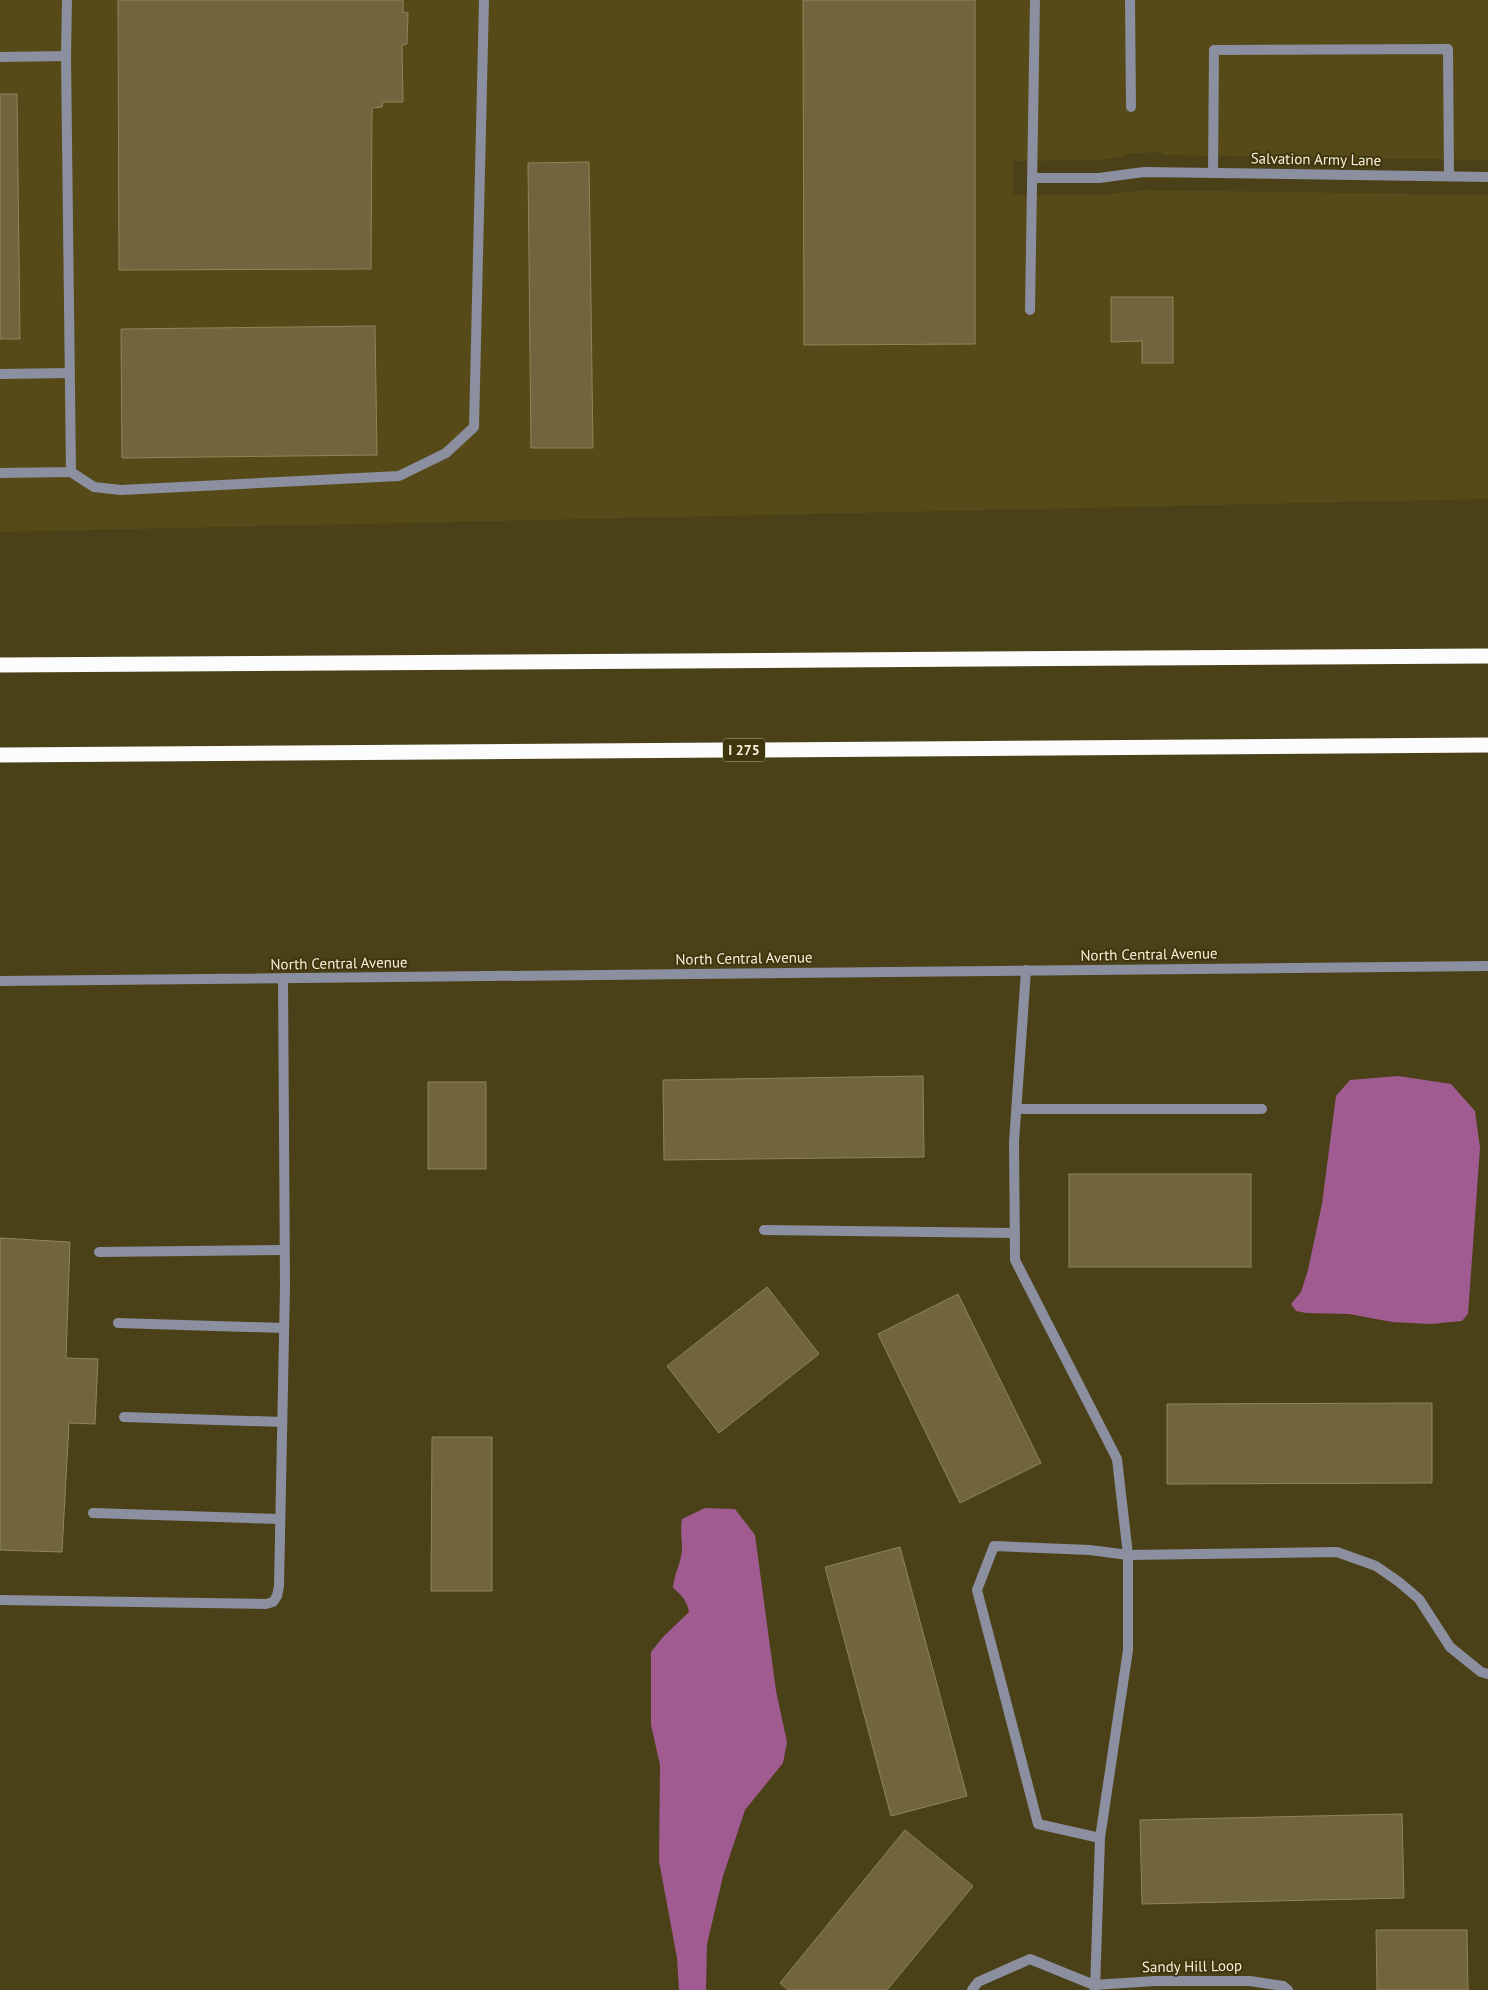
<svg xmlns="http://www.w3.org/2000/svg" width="1488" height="1990" font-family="'PT Sans',sans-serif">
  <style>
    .built { fill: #564a18 }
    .water { fill: #a05b91 }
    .building { fill: #70653d; stroke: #8f855b }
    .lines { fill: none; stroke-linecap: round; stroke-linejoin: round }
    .service { stroke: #8b8fa0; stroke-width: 10 }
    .minor { stroke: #8b8fa0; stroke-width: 10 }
    .motorway { stroke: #fcfcfc; stroke-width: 15 }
    .labels { text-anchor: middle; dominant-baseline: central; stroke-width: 4; stroke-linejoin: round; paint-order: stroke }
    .shield { fill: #40360d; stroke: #c0b99d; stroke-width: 1 }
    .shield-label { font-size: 14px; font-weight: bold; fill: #f7f1db }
    .street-label { font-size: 15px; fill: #f7f1db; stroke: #40360d }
  </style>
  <rect width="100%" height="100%" fill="#4b4118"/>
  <path class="built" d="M0,0H1488V160L1162,155L1161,152L1125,154V157L1097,160L1013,161V195H1099L1146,190L1488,195V499L0,532Z"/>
  <g class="water">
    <path d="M1398,1076L1451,1084L1475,1111L1480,1148L1468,1314L1462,1321L1431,1324L1392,1322L1349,1314L1306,1313L1296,1311L1291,1304L1301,1292L1308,1270L1322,1204L1336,1096L1350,1080Z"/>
    <path d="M705,1508L735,1509L755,1535L776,1691L787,1742L783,1763L745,1810L723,1876L707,1944L706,1990H679L677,1958L659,1861L660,1765L651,1725V1652L663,1637L689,1612C687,1601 682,1595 673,1588C674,1574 682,1561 682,1548C682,1538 680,1530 682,1519Z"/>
  </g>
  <g class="building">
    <path d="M118,0H403V12L408,13L407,44L402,45L403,102H383L382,107L372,108L371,269L119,270Z"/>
    <path d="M803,0H975V344L804,345Z"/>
    <path d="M0,94H17L20,339H0Z"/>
    <path d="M589,162L593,448H531L528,163Z"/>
    <path d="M1111,297H1173V363H1142V341L1111,342Z"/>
    <path d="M375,326L377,455L122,458L121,329Z"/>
    <path d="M923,1076L924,1157L664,1160L663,1080Z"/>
    <rect x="428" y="1082" width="58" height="87"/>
    <rect x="1069" y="1174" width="182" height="93"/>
    <path d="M0,1238L70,1242L66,1358L98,1359L95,1424L69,1423L62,1552L0,1550Z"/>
    <path d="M767,1287L819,1354L719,1433L667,1366Z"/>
    <path d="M958,1294L1041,1463L960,1503L878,1334Z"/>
    <path d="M1432,1403V1483L1167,1484V1404Z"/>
    <path d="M432,1437H492V1591H431Z"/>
    <path d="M900,1547L967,1796L891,1816L825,1567Z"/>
    <path d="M1402,1814L1404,1898L1142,1904L1140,1820Z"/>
    <path d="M905,1830L973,1886L887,1990H788L780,1983Z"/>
    <path d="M1376,1930H1467L1468,1990H1377Z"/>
  </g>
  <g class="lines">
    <g class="service">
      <path d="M1130,0L1131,107"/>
      <path d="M0,57L66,56L67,0"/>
      <path d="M1213,173L1214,50L1448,49L1449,176"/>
      <path d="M1030,310L1035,0"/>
      <path d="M0,374L70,373"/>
      <path d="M71,472L94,487L121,490L399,476L446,453L474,427L484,0"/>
      <path d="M0,473L71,472L66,56"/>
      <path d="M1026,970L1014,1142L1015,1260L1117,1459L1128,1555L1337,1552L1376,1566L1399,1582L1419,1599L1450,1647L1481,1672L1488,1674"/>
      <path d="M1017,1109H1262"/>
      <path d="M764,1230L1015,1233"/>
      <path d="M99,1252L284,1250"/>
      <path d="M118,1323L284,1328"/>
      <path d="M124,1417L282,1422"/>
      <path d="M93,1513L280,1519"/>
      <path d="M0,1600L266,1604L273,1602L277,1596L279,1586L285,1286L283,978"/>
      <path d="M972,1990L978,1982L1030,1959L1094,1985L1155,1981H1250L1283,1986L1288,1990"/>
      <path d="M1095,1990L1100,1838L1128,1650V1555L1090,1550L994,1546L977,1590L1038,1824L1100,1838"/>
    </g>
    <g class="minor">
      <path d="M1032,178H1099L1144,172L1488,177"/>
      <path d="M0,981L1488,966"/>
    </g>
    <g class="motorway">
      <path d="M0,665L1488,656"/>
      <path d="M0,755L1488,745"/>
    </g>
  </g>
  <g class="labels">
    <rect class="shield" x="723" y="738.5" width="42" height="23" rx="4"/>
    <g class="shield-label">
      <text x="744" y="750">I 275</text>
    </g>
    <g class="street-label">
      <text transform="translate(1316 159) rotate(1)">Salvation Army Lane</text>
      <text transform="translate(1149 954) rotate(-1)">North Central Avenue</text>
      <text transform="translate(744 958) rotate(-1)">North Central Avenue</text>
      <text transform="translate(339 963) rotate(-1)">North Central Avenue</text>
      <text transform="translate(1192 1966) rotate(-1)">Sandy Hill Loop</text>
    </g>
  </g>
</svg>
